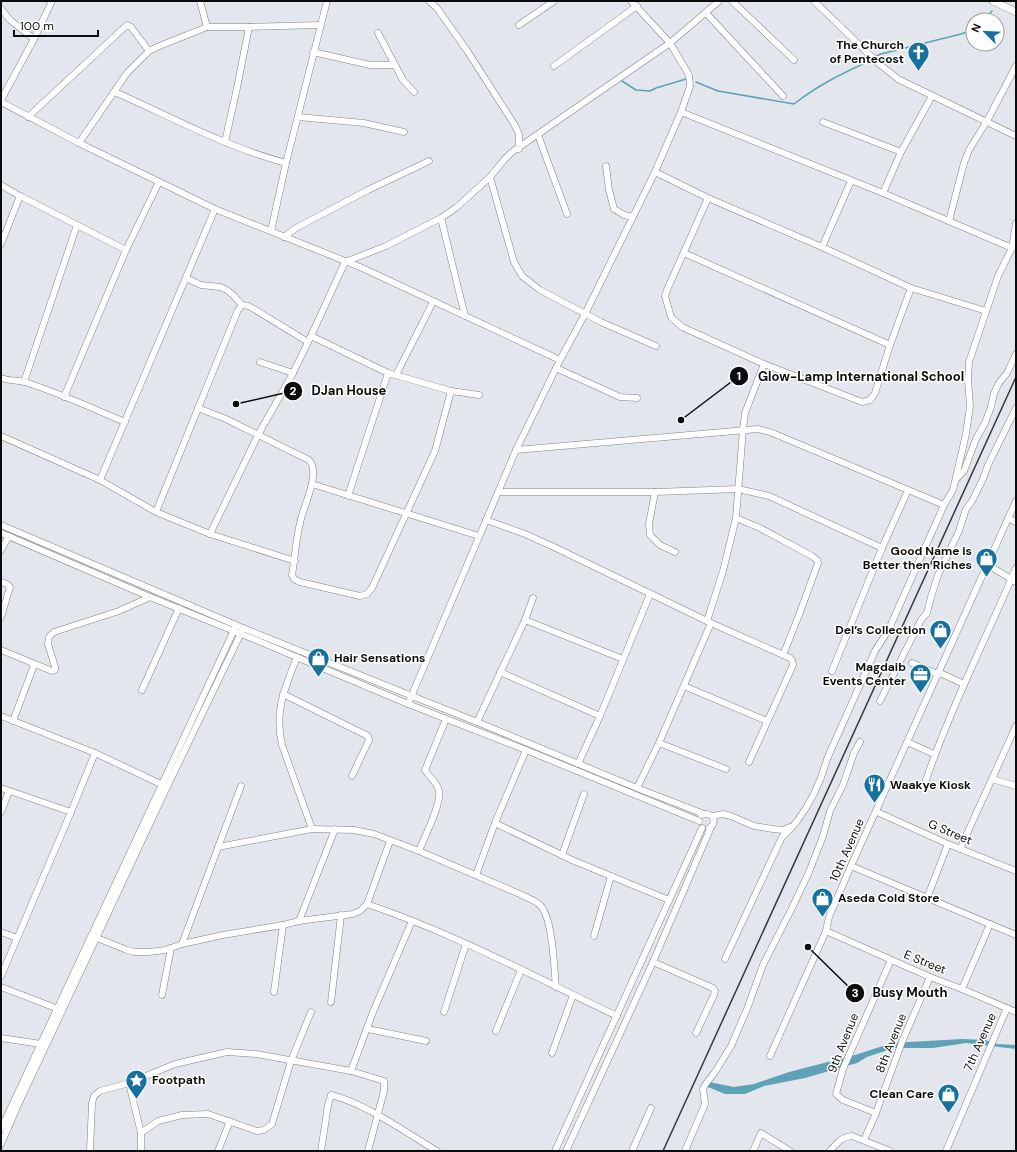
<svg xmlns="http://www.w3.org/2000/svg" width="1017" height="1152" font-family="'DM Sans',sans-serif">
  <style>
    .water { fill: #5ea2b7 }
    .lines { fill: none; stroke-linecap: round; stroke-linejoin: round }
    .stream { stroke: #5ea2b7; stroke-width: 1.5 }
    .minor-casing { stroke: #7e8388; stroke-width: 7 }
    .tertiary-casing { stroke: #7e8388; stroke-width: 8 }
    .minor { stroke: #fff; stroke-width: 6 }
    .tertiary { stroke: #fff; stroke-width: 7 }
    .rail { stroke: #37383b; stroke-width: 1.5 }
    .labels { text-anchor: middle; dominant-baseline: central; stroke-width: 3; stroke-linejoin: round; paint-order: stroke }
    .poi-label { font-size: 12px; font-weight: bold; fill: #0b0c0e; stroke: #fff; text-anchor: end }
    .street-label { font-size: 12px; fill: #0b0c0e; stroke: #fff }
    .leader { fill: none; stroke: #0b0c0e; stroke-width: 1.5 }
    .callout-dot { fill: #0b0c0e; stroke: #fff; stroke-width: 1.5 }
    .mark-label { font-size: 12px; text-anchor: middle; font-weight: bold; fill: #fff }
    .callout-label { font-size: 13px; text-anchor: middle; font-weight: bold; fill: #0b0c0e; stroke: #fff; stroke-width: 3; stroke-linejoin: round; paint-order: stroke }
  </style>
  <rect width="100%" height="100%" fill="#e3e7ed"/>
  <path class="water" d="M962,1039L985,1040L997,1044L1016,1045V1049L966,1043L933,1048H894L867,1057L857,1063L805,1078L764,1086L745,1094H725L708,1087L709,1082L734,1087L754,1084L789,1072L855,1055L892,1043Z"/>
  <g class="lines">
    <g class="stream">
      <path d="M984,20L992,11"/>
      <path d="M874,57L881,54L961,34L973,30"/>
      <path d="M622,81L636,90L650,91L656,88L686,79"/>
      <path d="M696,82L718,91L794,104C817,86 839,75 865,63"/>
    </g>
    <defs>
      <g id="minor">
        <path d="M200,1L207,27"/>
        <path d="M429,1L437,8L468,52L514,124L519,134V149"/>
        <path d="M732,1L794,60"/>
        <path d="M814,1L877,62L898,79L1016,136"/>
        <path d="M1,9L10,20L34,39"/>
        <path d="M706,13L783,96"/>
        <path d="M519,25L554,1"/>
        <path d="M378,33L403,80L414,92"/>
        <path d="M313,52L370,65H393"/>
        <path d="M554,66L637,6"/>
        <path d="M115,92C171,117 226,147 286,163"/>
        <path d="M1,100L34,39L52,1"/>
        <path d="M1,102L79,143L215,209L360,267L560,360"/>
        <path d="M681,112L883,193L1012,248"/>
        <path d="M28,117L127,25L131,27L149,51"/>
        <path d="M298,117L364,123L404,132"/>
        <path d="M823,122L901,152"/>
        <path d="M538,135L567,214"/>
        <path d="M225,142L237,88L249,27"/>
        <path d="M79,143L127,73L149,51L157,47L207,27H249L320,25"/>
        <path d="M606,166L609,190L614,209L624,215L633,217"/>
        <path d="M655,172L708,198L822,247L911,288L986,311"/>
        <path d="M1,185L20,196L126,250"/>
        <path d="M883,193L901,152L932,96"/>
        <path d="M708,198L667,290L665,296L671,317L682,327L764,364L862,402L870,400L875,393L890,345L911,288"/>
        <path d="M441,218L465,316"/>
        <path d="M949,221L964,163L969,150L987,121L1016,66"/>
        <path d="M271,231L286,163L327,1"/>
        <path d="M284,237L296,228L368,190L429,161"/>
        <path d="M1,244L20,196"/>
        <path d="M822,247L851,181"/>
        <path d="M684,253L890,345"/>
        <path d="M186,278L201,285L220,287L227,290L234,296L242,305"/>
        <path d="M311,336L388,373L451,391L479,395"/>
        <path d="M656,346L601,322L540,290L522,276L514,262L490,177L504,160L512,152L670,43L719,1"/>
        <path d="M260,362L293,373"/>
        <path d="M556,368L620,397L637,398"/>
        <path d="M396,375L433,302"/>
        <path d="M1,378C9,381 17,380 25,382C59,393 92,408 125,422"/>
        <path d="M24,382L77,225"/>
        <path d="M64,397L126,250L159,182"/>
        <path d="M198,408L226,419L309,460C321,472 304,505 301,519C296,537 295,557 292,575L294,579L300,582L360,596L367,594L372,588L435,451L451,391"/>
        <path d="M1,436L100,480L156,512L210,534L295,561"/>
        <path d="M516,450L758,429L770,432L944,505"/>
        <path d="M956,479L964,471L976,439L985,423L991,407L994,393L999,383L1007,373L1016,354"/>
        <path d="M100,480L215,209"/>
        <path d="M312,484L479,536"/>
        <path d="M498,492H655L738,489L769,496L882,548"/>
        <path d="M655,492L649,524L650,535L660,545L675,552"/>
        <path d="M348,496L388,373"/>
        <path d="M156,512L238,310L242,305L249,306L308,342"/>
        <path d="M736,518L760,528L812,556L817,560L818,563L799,615L783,655"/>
        <path d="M1008,518L1016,522"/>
        <path d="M486,520L525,534L556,548L711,623L790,658L792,660L793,665L749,762"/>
        <path d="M1,525L243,628L477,722L637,788L704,814"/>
        <path d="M1,533L150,597L256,640L408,704L526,750L699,821"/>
        <path d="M210,534L258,435L293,373L311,336L345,262L386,246L441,218L457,207L490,177"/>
        <path d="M1,550L9,536"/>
        <path d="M988,565L1016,582"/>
        <path d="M1,582L7,584L10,587L1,617"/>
        <path d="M525,620L623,659"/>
        <path d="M707,621L723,571L736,518L743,429L745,413L764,364"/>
        <path d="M1,650L52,671L55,670V667L48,644L49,637L54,632L119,611L150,597"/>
        <path d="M297,657C285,688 274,711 282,745L312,829"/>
        <path d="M912,663L937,674"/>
        <path d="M832,671L882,548L908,490"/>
        <path d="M500,672L600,716"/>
        <path d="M938,672L964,684"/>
        <path d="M684,686L767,721"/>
        <path d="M142,690L179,608"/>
        <path d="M283,694L368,736L369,740L352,776"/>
        <path d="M880,701L921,620L927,613L931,597L938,575L959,531L966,509L972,501L983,479L988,465L1016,408"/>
        <path d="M408,704L516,450L560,360L585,314L655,172L681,112L688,92L690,86L689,75L670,43L631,1"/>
        <path d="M1,716L95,753L165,786"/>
        <path d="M13,721L34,665"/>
        <path d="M477,722L525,620L533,598"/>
        <path d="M907,742L934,754"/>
        <path d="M659,743L726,769"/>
        <path d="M578,764L600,716L650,594"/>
        <path d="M992,779L1016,786"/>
        <path d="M924,786C949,711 985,641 1016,568"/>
        <path d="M1,788L71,812"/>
        <path d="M637,788L659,743L711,623"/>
        <path d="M1,812L9,791"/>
        <path d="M877,812L948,844L1016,871"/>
        <path d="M701,815L707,814L712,816L723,814L731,816L754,826L773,829L783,830L790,827"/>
        <path d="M495,823L572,860L669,900"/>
        <path d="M709,828C714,825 715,821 712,816"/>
        <path d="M218,847L312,829L354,830L374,834L419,851L522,895C528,898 537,901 541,906C553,921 554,967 556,987"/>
        <path d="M960,849L1016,726"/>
        <path d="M419,851C424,838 442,803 439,791C437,782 430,778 425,770L446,719"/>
        <path d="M562,855L584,794"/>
        <path d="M851,866L1016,935"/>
        <path d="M476,875L495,823L526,750"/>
        <path d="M927,898L948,844"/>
        <path d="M367,904C453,933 535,977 617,1016"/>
        <path d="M299,921L335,829"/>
        <path d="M826,931L930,977L962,989L1016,1012"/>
        <path d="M1,932L17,938"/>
        <path d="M594,936L611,876"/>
        <path d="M97,938L127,950L134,952H149L165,950L182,944L223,935L283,925L299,921L353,914L360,911L367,904L390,841"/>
        <path d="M182,944L241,786"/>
        <path d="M725,959L782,837C787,832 793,827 797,821C811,803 821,781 827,759L875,651L889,629L944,505L953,490L966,434L970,406L968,380L969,362L998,276L1012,248L1016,223"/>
        <path d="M653,962L713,988L715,991L714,995L696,1033"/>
        <path d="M1,976L71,812L95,753"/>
        <path d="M1,987L61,1010"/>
        <path d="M962,989L990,924"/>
        <path d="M274,992L283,925"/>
        <path d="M162,995L171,948"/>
        <path d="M331,1002L341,915"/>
        <path d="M444,1012L466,944"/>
        <path d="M368,1029L426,1041"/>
        <path d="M496,1031L521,970"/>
        <path d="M1,1038L41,1044"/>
        <path d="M552,1053L573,995"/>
        <path d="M770,1056L826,931L829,917L851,866L1016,501"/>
        <path d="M351,1071L373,1012L412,921"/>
        <path d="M129,1083L141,1133V1151"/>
        <path d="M876,1113L843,1100L836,1094L843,1069L891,960"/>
        <path d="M1,1129L235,628"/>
        <path d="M141,1133L158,1121L182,1115L208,1114L257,1131L264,1130L272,1124L291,1061L311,1012"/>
        <path d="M864,1140L876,1113L902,1042L930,977"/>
        <path d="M1,1144L18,1105L167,787L242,631"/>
        <path d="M90,1151L92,1103L94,1096L100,1091L129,1083L175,1064L227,1052L256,1054L351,1071L384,1081V1091L368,1151"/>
        <path d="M218,1151L230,1121"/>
        <path d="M321,1151L328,1105L331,1095C367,1104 405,1132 437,1151"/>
        <path d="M555,1151L702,828"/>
        <path d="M566,1151L653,962L711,827"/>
        <path d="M632,1151L651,1108"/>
        <path d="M685,1151L705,1104L703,1089L705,1085L715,1072L731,1046L747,1009L763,965L792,908L809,872L823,836L830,811L843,785L854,753L860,742"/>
        <path d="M753,1151L761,1133L790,1151"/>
        <path d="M830,1151C837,1143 841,1137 852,1136L890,1151"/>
        <path d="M946,1151L1007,1008"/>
      </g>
      <path id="tertiary" d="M993,1L1016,12"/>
    </defs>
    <use href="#minor" class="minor-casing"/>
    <use href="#tertiary" class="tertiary-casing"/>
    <use href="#minor" class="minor"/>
    <use href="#tertiary" class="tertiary"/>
    <path class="rail" d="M663,1151L1016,377"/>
  </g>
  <defs>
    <symbol id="church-pin" viewBox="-11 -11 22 30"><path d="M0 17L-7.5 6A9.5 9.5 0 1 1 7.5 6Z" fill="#1771a0" stroke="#fff"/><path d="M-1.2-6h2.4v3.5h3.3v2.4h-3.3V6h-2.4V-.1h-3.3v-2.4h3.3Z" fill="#fff"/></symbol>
    <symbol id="shop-pin" viewBox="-11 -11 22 30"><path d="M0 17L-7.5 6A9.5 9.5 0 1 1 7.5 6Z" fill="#1771a0" stroke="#fff"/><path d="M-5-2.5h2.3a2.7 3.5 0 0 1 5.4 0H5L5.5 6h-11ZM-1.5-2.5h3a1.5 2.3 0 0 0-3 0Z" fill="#fff"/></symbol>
    <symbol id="office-pin" viewBox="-11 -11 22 30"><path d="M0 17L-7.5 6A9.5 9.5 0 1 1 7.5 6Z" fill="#1771a0" stroke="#fff"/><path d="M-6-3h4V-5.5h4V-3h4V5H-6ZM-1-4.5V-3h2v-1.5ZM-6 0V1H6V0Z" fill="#fff"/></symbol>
    <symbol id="restaurant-pin" viewBox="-11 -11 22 30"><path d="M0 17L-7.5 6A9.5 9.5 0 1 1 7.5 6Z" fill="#1771a0" stroke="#fff"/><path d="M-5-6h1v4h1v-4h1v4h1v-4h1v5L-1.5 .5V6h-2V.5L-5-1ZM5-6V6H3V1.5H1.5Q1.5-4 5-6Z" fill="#fff"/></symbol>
    <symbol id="sight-pin" viewBox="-11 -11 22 30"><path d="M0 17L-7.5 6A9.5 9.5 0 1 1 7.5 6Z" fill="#1771a0" stroke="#fff"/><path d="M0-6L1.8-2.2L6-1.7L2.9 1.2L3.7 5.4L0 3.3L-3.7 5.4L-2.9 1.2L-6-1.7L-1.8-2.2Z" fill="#fff"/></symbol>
  </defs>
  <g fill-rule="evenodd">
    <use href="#church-pin" x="906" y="40" width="25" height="34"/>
    <use href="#shop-pin" x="974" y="546" width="25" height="34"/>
    <use href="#shop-pin" x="928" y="618" width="25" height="34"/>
    <use href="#shop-pin" x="306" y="646" width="25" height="34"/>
    <use href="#office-pin" x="908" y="662" width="25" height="34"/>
    <use href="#restaurant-pin" x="862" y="772" width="25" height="34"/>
    <use href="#shop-pin" x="810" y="886" width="25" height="34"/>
    <use href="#sight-pin" x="124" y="1068" width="25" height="34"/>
    <use href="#shop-pin" x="936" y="1082" width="25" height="34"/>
  </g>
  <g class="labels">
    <g class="poi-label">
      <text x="904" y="45">The Church<tspan x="904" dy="14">of Pentecost</tspan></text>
      <text x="972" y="551">Good Name is<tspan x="972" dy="14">Better then Riches</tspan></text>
      <text x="926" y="630">Del’s Collection</text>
      <text x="334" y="658" text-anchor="start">Hair Sensations</text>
      <text x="906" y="667">Magdaib<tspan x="906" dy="14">Events Center</tspan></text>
      <text x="890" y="785" text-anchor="start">Waakye Kiosk</text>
      <text x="838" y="898" text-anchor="start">Aseda Cold Store</text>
      <text x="152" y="1080" text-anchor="start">Footpath</text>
      <text x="934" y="1094">Clean Care</text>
    </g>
    <g class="street-label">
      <text transform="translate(950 832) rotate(23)">G Street</text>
      <text transform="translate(847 850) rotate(-66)">10th Avenue</text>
      <text transform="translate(925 962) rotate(22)">E Street</text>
      <text transform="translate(980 1042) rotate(-66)">7th Avenue</text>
      <text transform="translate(843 1043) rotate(-68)">9th Avenue</text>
      <text transform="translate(891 1043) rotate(-68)">8th Avenue</text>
    </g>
  </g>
  <path class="leader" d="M681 420L739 376M236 404L293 391M808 947L855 993"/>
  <g class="callout-dot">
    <circle cx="681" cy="420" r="4"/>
    <circle cx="236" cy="404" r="4"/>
    <circle cx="808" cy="947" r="4"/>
    <circle cx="739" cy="376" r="10"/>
    <circle cx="293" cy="391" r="10"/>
    <circle cx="855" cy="993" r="10"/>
  </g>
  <g class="mark-label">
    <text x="739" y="380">1</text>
    <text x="293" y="395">2</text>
    <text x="855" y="997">3</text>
  </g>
  <g class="callout-label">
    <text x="861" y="381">Glow-Lamp International School</text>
    <text x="349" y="395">DJan House</text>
    <text x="910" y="997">Busy Mouth</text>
  </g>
  <rect width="1017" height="1152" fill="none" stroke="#0b0c0e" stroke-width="4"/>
  <g transform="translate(985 32) rotate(294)"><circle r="19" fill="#ffffff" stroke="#9d9e9f"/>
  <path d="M0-3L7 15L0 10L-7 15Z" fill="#1771a0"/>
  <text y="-6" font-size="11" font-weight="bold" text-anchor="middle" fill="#0b0c0e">N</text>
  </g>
  <path d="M14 30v6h84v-6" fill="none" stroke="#0b0c0e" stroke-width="2"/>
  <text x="20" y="30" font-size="12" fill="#0b0c0e" stroke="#ffffff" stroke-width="3" paint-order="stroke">100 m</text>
</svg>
